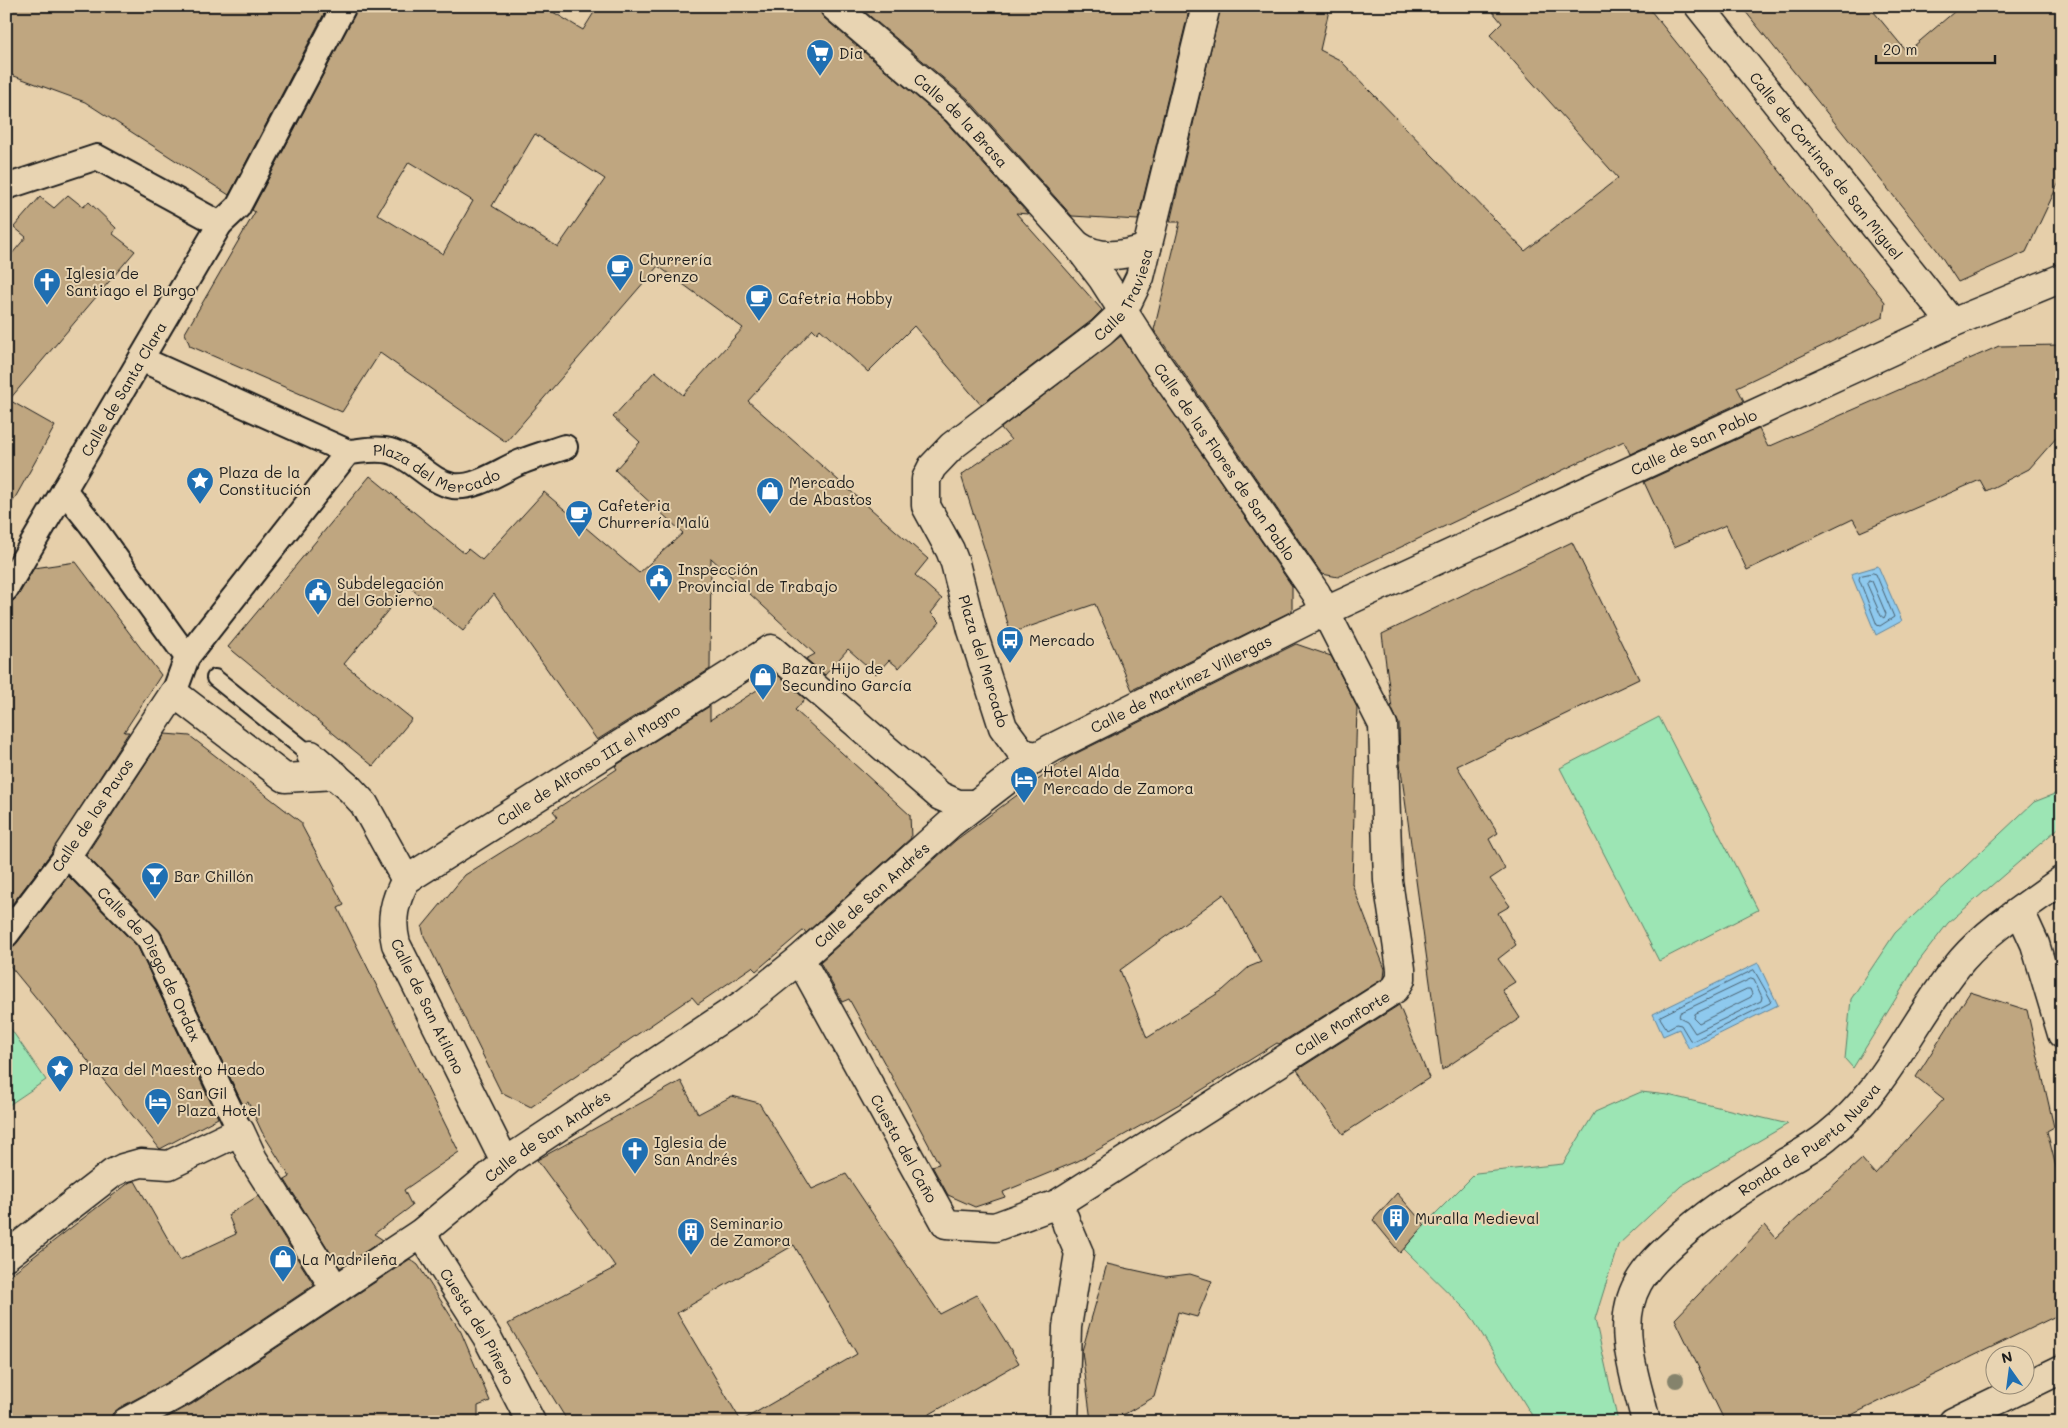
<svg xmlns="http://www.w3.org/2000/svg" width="2068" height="1428" font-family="Mali,sans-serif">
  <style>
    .green { fill: #9ce5b4; stroke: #5c8068 }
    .water { fill: #8ec9ee; stroke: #60849a }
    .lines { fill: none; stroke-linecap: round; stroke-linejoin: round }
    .shore { stroke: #4a6170; stroke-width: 1 }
    .building { fill: #bfa680; stroke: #1c1c1c; fill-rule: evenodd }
    .service-casing { stroke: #1c1c1c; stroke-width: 20 }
    .pedestrian-casing { stroke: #1c1c1c; stroke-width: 28 }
    .minor-casing { stroke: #1c1c1c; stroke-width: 31 }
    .service { stroke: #e8d4b2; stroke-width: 16 }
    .pedestrian { stroke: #e8d4b2; stroke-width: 24 }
    .minor { stroke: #e8d4b2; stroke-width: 28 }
    .tree { fill: #85836c }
    .labels { text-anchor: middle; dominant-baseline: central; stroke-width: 4; stroke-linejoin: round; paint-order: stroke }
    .poi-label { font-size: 15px; fill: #1c1c1c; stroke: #e8d4b2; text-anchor: start }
    .street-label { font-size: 15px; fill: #1c1c1c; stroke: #e8d4b2 }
  </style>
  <rect width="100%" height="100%" fill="#e6cfaa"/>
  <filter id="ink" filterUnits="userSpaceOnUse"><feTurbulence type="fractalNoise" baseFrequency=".02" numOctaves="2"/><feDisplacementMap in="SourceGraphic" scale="10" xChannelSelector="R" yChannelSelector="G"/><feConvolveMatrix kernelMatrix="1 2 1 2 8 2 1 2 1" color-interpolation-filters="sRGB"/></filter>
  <g filter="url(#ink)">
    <g class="green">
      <path d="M1659,717L1758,910L1659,961L1560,768Z"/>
      <path d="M2062,791V825L1948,923L1919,961L1853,1068L1845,1059L1851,999L1895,933L2034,802Z"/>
      <path d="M6,1022L46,1080L6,1107Z"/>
      <path d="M1641,1092L1668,1095L1788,1124L1681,1186L1618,1245L1595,1319L1618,1422H1536L1469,1313L1404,1249L1426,1223L1476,1173L1563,1164L1595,1112Z"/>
    </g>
    <g class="water">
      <path d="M1878,566L1902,621L1876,635L1851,574Z"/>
      <path d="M1758,963L1778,1005L1689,1049L1679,1029L1663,1036L1653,1014Z"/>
    </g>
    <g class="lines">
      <g class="shore">
        <path d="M1873,573L1876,574L1894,617L1880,626L1877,625L1859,579L1860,576Z"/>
        <path d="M1869,580L1872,581L1886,614L1884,618L1881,616L1867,584Z"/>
        <path d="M1754,970L1771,1000L1770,1003L1693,1041L1690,1040L1681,1025L1676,1024L1667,1029L1660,1018L1661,1016Z"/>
        <path d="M1751,979L1754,980L1762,997L1761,1001L1695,1033L1687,1021L1679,1017L1680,1013Z"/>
        <path d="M1747,989H1750L1752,994L1751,997L1699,1023L1694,1018L1695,1014Z"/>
      </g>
    </g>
    <g class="building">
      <path d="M6,6H328L229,195L85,102L6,73Z"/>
      <path d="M358,6H543L583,30L598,6H819L820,12L824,18L945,121L1028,214L1016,213L1102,310L1091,321L981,405L914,326L868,372L820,329L817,333L813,329L748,401L928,559L915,575L942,599L931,613L940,622L899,668L889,660L876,674L848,649L825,675L806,659L815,654L711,558L710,669L597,740L494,594L463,631L408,586L344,664L412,719L373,766L228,647L370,476L464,553L468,549L482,560L544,492L639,573L683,533L615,470L640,442L613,417L655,371L683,395L743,328L658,266L506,442L380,353L342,412L190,346L185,333L255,212L252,210L356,12ZM535,134L605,179L558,247L492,206ZM409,162L473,201L443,254L377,214Z"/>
      <path d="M858,6H1190L1138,220L1072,216L968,99Z"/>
      <path d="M1221,6H1330L1320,50L1340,60L1525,251L1618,178L1490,35L1502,23L1488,6H1647L1885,302L1883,317L1737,387L1744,401L1630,454L1624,441L1338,577L1322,574L1154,330L1180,222H1170Z"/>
      <path d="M1741,6H1869L1907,52L1961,6H2062V176L2026,252L1958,282L1937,250Z"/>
      <path d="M68,195L83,207L89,202L116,228L113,234L135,251L9,400L55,426L6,514V261L26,237L14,227L40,197L54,208Z"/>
      <path d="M1121,336L1292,586V611L1132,690L1095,604L1011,633L961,475L1011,440L1001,428Z"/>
      <path d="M2062,345V392L2058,436L2029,469L1986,491L1980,480L1860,532L1853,519L1747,570L1726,525L1674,547L1644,482L1759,429L1768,447L1999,346Z"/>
      <path d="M1572,542L1639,679L1457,766L1498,833L1489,839L1505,869L1490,879L1510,906L1498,913L1516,945L1498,959L1515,982L1502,990L1520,1018L1442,1070L1400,763L1399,724L1392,709L1382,634Z"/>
      <path d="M76,562L161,675L124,732H129L52,852L6,912V603L13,601L18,596L34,568Z"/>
      <path d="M1296,644L1331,656L1357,707L1352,884L1385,969L1384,978L1279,1044L1277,1043L1181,1103L1078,1161L1003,1192L1005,1197L975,1207L948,1195L932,1166L939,1164L907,1104L849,999L842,1002L820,962L956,840L1069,757ZM1224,894L1261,962L1249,967L1223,990L1147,1038L1120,970Z"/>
      <path d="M779,676L805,699L795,710L910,815L911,838L806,933L804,930L756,971L752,967L698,1004L692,997L531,1107L501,1092L424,936L422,927L465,875L558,817L553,811L617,769L615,766L710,706V720Z"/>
      <path d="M165,734L190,736L302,823V826L344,905L338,908L459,1152L404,1190L412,1206L374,1234L383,1240L340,1268L285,1180L290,1177L262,1132L248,1102L243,1105L161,933L86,855Z"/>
      <path d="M68,876L138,947L218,1118L160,1149L6,961V948L12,947L17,943Z"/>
      <path d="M1970,992L2027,1010L2054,1127L2047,1131L2062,1191V1313L1837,1422H1725L1675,1319L1765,1225L1776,1238L1862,1159L1875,1174L1944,1099L1916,1077Z"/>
      <path d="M1399,1005L1429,1078L1343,1134L1297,1070Z"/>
      <path d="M681,1081L698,1114L732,1096L759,1103L812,1189L846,1174L940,1314L977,1295L1019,1363L916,1422H568L508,1324L616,1267L537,1160ZM794,1245L857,1354L741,1421L677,1313Z"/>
      <path d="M135,1181L180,1260L236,1234L228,1215L258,1196L314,1285L175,1378L119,1408L112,1414L110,1422H6V1278L130,1182Z"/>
      <path d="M1397,1193L1425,1225L1400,1253L1373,1220Z"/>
      <path d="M410,1259L418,1265L461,1332L490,1401L478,1406V1422H159L192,1404Z"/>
      <path d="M1107,1264L1166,1277L1190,1274L1212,1281L1197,1317L1178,1312L1154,1397L1125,1414L1091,1421L1082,1351Z"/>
    </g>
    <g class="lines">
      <defs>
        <path id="service" d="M215,678L311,755"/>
        <g id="pedestrian">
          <path d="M6,187L97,157L220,224"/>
          <path id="s1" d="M141,359L348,452C363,451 379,447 393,452C415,459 430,482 453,486C476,489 501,470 521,462C535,456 550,452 565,447"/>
          <path d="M64,490L91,524L187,657L174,693"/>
          <path id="s2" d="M6,589L220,224L238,207L344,6"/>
          <path d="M187,657L348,452"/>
          <path id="s3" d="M6,935L67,855L149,939L240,1131"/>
        </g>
        <g id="minor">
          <path id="s4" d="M834,6L956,110L1077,245L1102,278L1150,353L1316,593L1383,725L1388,881L1401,969V979L1395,989L1057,1204"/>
          <path id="s5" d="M1699,6L1952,323"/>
          <path d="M1077,245C1099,260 1123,256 1147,248"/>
          <path d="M311,755L350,789L364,804L406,880"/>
          <path id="s6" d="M1038,756L1026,754L1020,750L1003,727L972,630L955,563L950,550L926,506V479L932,467L952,446L1101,333L1123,312L1140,277L1206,6"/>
          <path d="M67,855L174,693L285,778L335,775"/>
          <path d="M2020,911L2035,944L2062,1034"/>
          <path id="s7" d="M800,959L946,1224L995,1227L1057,1204L1065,1219"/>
          <path id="s8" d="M505,1162L396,944C390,920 394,901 406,880L771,649L940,796L958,804H975"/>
          <path id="s9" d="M421,1233L487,1337L531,1422"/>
          <path d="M6,1256L113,1173L123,1168L141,1163L169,1165L240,1131L253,1159L336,1290"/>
          <path id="s10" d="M126,1422L183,1391L421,1233L510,1159L745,1003L800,959L950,824L1038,756L1052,748L1326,611L1952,323L2062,278"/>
          <path d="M1064,1422L1067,1327L1079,1253L1067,1225"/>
          <path id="s11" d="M1646,1422C1636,1377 1614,1326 1638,1283C1647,1267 1660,1255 1673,1243C1707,1211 1747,1187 1786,1162C1800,1154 1815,1146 1827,1136C1888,1089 1914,1017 1962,960C1990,928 2028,905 2062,880"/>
          <path d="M1953,1422L2062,1369"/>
        </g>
      </defs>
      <use href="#service" class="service-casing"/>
      <use href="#pedestrian" class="pedestrian-casing"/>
      <use href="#minor" class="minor-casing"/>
      <use href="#service" class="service"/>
      <use href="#pedestrian" class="pedestrian"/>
      <use href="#minor" class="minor"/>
    </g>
    <circle class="tree" cx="1676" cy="1380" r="8"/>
  </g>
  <defs>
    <symbol id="supermarket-pin" viewBox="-11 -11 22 30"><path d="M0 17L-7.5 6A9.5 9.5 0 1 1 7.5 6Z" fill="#1f6fb2" stroke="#e8d4b2"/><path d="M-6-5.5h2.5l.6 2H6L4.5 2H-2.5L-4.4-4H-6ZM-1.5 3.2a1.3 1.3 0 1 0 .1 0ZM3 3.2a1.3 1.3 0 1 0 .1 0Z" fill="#fff"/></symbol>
    <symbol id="cafe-pin" viewBox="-11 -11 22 30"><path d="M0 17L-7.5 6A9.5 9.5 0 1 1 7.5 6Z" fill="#1f6fb2" stroke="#e8d4b2"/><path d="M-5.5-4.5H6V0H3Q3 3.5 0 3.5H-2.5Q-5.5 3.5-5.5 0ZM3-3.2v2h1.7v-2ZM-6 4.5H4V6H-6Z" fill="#fff"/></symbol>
    <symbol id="church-pin" viewBox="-11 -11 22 30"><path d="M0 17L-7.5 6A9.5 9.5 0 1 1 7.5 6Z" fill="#1f6fb2" stroke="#e8d4b2"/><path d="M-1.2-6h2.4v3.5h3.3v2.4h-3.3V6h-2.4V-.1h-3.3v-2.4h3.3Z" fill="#fff"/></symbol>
    <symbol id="sight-pin" viewBox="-11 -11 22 30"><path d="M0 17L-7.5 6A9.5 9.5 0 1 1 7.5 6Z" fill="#1f6fb2" stroke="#e8d4b2"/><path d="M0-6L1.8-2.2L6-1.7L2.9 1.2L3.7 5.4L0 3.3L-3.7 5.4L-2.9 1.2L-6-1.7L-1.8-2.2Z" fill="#fff"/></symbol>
    <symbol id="shop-pin" viewBox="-11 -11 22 30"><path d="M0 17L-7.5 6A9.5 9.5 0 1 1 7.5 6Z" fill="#1f6fb2" stroke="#e8d4b2"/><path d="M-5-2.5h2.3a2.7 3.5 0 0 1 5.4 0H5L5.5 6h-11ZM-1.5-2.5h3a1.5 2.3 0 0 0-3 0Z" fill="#fff"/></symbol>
    <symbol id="civic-pin" viewBox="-11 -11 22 30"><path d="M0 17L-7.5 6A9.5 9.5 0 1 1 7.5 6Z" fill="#1f6fb2" stroke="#e8d4b2"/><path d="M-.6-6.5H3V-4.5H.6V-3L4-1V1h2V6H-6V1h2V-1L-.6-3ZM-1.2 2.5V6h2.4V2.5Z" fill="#fff"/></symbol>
    <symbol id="bus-pin" viewBox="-11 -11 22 30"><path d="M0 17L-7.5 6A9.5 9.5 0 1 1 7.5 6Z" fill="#1f6fb2" stroke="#e8d4b2"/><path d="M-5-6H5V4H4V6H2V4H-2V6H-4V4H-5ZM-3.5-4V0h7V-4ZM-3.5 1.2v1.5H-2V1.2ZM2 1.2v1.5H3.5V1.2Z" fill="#fff"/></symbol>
    <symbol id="hotel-pin" viewBox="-11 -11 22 30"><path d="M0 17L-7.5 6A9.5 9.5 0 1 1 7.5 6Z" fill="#1f6fb2" stroke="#e8d4b2"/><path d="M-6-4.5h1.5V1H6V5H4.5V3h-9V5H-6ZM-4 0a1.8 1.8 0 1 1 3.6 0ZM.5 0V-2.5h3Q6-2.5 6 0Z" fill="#fff"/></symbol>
    <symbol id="bar-pin" viewBox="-11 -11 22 30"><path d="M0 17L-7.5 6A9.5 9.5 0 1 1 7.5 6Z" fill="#1f6fb2" stroke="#e8d4b2"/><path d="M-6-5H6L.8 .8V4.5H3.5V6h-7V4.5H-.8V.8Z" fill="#fff"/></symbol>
    <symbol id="building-pin" viewBox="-11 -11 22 30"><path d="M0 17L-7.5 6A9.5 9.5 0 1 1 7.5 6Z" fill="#1f6fb2" stroke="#e8d4b2"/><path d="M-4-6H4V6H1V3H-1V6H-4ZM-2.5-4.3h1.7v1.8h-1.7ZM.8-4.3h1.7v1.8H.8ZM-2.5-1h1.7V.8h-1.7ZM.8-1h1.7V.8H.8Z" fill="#fff"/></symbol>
  </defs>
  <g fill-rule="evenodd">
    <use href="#supermarket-pin" x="804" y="37" width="32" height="43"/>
    <use href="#cafe-pin" x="604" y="252" width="32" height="43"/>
    <use href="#church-pin" x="31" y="266" width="32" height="43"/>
    <use href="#cafe-pin" x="743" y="282" width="32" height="43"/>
    <use href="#sight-pin" x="184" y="465" width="32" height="43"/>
    <use href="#shop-pin" x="754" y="475" width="32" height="43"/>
    <use href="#cafe-pin" x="563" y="498" width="32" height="43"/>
    <use href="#civic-pin" x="643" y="562" width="32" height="43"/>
    <use href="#civic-pin" x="302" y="576" width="32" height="43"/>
    <use href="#bus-pin" x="994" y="624" width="32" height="43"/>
    <use href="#shop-pin" x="747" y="661" width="32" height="43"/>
    <use href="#hotel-pin" x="1008" y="764" width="32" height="43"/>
    <use href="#bar-pin" x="139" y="860" width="32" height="43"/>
    <use href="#sight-pin" x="44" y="1053" width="32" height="43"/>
    <use href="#hotel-pin" x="142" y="1086" width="32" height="43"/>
    <use href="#church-pin" x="619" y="1135" width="32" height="43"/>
    <use href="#building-pin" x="1380" y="1202" width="32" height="43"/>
    <use href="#building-pin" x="675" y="1216" width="32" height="43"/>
    <use href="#shop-pin" x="267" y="1243" width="32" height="43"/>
  </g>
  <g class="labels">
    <g class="poi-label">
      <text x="839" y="53">Dia</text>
      <text x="639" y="259">Churrería<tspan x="639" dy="17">Lorenzo</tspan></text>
      <text x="66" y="273">Iglesia de<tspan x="66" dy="17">Santiago el Burgo</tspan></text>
      <text x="778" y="298">Cafetria Hobby</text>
      <text x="219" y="472">Plaza de la<tspan x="219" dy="17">Constitución</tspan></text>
      <text x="789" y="482">Mercado<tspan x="789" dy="17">de Abastos</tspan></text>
      <text x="598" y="505">Cafeteria<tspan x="598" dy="17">Churrería Malú</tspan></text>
      <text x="678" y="569">Inspección<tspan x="678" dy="17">Provincial de Trabajo</tspan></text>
      <text x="337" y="583">Subdelegación<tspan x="337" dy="17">del Gobierno</tspan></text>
      <text x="1029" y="640">Mercado</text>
      <text x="782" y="668">Bazar Hijo de<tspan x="782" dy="17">Secundino García</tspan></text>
      <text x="1043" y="771">Hotel Alda<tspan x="1043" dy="17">Mercado de Zamora</tspan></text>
      <text x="174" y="876">Bar Chillón</text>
      <text x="79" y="1069">Plaza del Maestro Haedo</text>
      <text x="177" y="1093">San Gil<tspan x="177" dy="17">Plaza Hotel</tspan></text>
      <text x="654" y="1142">Iglesia de<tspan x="654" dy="17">San Andrés</tspan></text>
      <text x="1415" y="1218">Muralla Medieval</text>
      <text x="710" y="1223">Seminario<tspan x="710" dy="17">de Zamora</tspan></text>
      <text x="302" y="1259">La Madrileña</text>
    </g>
    <g class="street-label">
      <text stroke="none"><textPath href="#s4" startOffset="171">Calle de la Brasa</textPath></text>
      <text stroke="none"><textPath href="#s5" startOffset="204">Calle de Cortinas de San Miguel</textPath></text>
      <text stroke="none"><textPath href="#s6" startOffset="585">Calle Traviesa</textPath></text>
      <text stroke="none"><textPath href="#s2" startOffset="232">Calle de Santa Clara</textPath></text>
      <text stroke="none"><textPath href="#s10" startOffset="1859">Calle de San Pablo</textPath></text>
      <text stroke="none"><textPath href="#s1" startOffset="321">Plaza del Mercado</textPath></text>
      <text stroke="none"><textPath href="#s4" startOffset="604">Calle de las Flores de San Pablo</textPath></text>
      <text transform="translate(984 661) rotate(73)">Plaza del Mercado</text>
      <text stroke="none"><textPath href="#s10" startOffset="1292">Calle de Martínez Villergas</textPath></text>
      <text stroke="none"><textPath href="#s8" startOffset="526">Calle de Alfonso III el Magno</textPath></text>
      <text transform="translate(92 815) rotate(-56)">Calle de los Pavos</text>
      <text stroke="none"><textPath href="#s10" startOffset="915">Calle de San Andrés</textPath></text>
      <text stroke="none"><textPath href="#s3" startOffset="239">Calle de Diego de Ordax</textPath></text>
      <text transform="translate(428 1006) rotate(64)">Calle de San Atilano</text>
      <text transform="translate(1342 1023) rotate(-32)">Calle Monforte</text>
      <text stroke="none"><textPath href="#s10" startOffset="510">Calle de San Andrés</textPath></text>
      <text stroke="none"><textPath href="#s11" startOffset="368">Ronda de Puerta Nueva</textPath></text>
      <text stroke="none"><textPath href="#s7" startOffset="216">Cuesta del Caño</textPath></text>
      <text stroke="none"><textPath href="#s9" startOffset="109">Cuesta del Piñero</textPath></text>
    </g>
  </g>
  <rect width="2068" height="1428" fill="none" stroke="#e8d4b2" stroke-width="25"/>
  <rect x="12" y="12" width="2043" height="1403" fill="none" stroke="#1c1c1c" stroke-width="2" filter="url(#ink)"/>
  <g transform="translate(2010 1370) rotate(346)"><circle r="24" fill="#e8d4b2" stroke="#968a76"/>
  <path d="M0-4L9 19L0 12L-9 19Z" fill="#1f6fb2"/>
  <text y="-8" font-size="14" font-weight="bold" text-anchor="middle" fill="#1c1c1c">N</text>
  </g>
  <path d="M1876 55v8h119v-8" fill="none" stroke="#1c1c1c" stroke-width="2.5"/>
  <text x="1883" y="55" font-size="15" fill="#1c1c1c" stroke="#e8d4b2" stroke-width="4" paint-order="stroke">20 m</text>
</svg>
